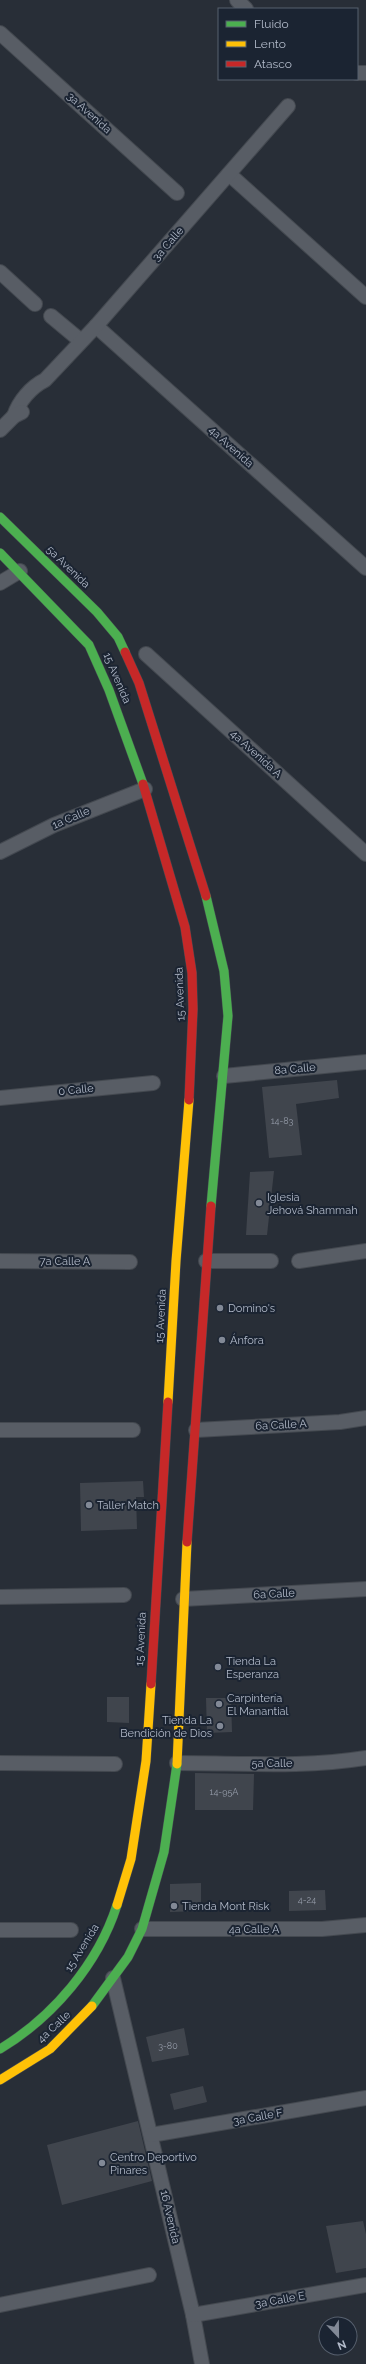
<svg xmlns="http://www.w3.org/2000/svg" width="366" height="2364" font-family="Raleway,sans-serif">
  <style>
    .building { fill: #40454d }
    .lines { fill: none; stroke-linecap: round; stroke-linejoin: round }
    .street-casing { stroke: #444950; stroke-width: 16 }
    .fast-casing { stroke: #444950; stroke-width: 10 }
    .slow-casing { stroke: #444950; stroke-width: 10 }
    .jam-casing { stroke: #444950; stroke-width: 10 }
    .street { stroke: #585d65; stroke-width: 14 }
    .fast { stroke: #4caf50; stroke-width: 9 }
    .slow { stroke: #ffc107; stroke-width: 9 }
    .jam { stroke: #c62828; stroke-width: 9 }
    .poi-dot { fill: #828996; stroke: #1b2432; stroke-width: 1.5 }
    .labels { text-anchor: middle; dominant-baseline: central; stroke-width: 4; stroke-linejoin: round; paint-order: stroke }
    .number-label { font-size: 9px; fill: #969daa }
    .street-label { font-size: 11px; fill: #b2bac9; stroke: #1b2432 }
    .poi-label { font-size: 11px; fill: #b2bac9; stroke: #1b2432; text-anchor: start }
  </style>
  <rect width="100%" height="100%" fill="#282e37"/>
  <g class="building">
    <path d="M337,1080L339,1098L296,1104L302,1155L269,1158L262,1087Z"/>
    <path d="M274,1171L267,1235H246L250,1172Z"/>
    <path d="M143,1481L144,1497H136L137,1529L81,1531L80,1483Z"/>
    <path d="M107,1697H129V1723L107,1722Z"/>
    <path d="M206,1698H231L232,1732L207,1733Z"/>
    <path d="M195,1773L254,1774L253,1810H195Z"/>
    <path d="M201,1883V1911L170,1912V1884Z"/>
    <path d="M325,1890L326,1910L289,1911V1891Z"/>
    <path d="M184,2028L189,2055L152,2062L146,2037Z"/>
    <path d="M203,2086L207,2102L174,2110L170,2094Z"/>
    <path d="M138,2121L152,2181L62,2205L47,2145Z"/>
    <path d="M363,2221L366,2234V2268L336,2273L326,2226Z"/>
  </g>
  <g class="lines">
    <defs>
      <g id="street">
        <path d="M237,0L246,9"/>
        <path d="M0,33L177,193"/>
        <path d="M357,73H366"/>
        <path d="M229,174L366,297"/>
        <path d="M0,272L35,304"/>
        <path d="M51,316L81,341"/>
        <path d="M96,326L366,568"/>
        <path d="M14,416C19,401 31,387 45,380L96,326L288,106"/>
        <path d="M0,430L14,416L22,412"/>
        <path d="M0,583L20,571"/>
        <path d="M146,654L366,854"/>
        <path d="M0,852L54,825L145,789"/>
        <path d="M224,1076L366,1062"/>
        <path d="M0,1098L153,1083"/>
        <path d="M0,1261L130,1262"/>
        <path d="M206,1261H271"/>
        <path d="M299,1261L366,1251"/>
        <path d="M0,1430H133"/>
        <path d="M196,1430L340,1422L366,1418"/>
        <path d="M0,1597L124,1595"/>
        <path d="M183,1599L366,1589"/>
        <path d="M0,1763L115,1764"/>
        <path d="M177,1763C240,1763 304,1768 366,1758"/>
        <path d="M142,1929H322L366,1925"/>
        <path d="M0,1930H71"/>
        <path d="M113,1978L193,2315L202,2364"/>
        <path d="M151,2135L366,2098"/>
        <path d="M0,2305L149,2275"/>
        <path d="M193,2315L366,2285"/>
      </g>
      <g id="fast">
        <path d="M0,517L97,612L118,637L125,652"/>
        <path d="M0,553L89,645L109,690L143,784"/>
        <path d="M206,896L224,971L228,1016L211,1206"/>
        <path d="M92,2006L128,1957L142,1929L164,1852L177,1764"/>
        <path d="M0,2049C53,2017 98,1964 117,1905"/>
      </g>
      <g id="slow">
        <path d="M168,1402L176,1261L189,1100"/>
        <path d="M177,1764L187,1542"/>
        <path d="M117,1905L131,1859L146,1761L151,1684"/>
        <path d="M0,2080L50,2049L92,2006"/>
      </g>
      <g id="jam">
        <path d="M125,652L139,683L206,896"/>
        <path d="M143,784L185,927L192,973L193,1009L189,1100"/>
        <path d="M187,1542L211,1206"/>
        <path d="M151,1684L168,1402"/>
      </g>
    </defs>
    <use href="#street" class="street-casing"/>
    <use href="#fast" class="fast-casing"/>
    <use href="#slow" class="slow-casing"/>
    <use href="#jam" class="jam-casing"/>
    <use href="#street" class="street"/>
    <use href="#fast" class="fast"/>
    <use href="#slow" class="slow"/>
    <use href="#jam" class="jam"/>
  </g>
  <g class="poi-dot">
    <circle cx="259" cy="1203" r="4"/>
    <circle cx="220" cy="1308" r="4"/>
    <circle cx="222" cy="1340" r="4"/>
    <circle cx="89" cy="1505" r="4"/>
    <circle cx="218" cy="1667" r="4"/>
    <circle cx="219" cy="1704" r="4"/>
    <circle cx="220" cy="1726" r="4"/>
    <circle cx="174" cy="1906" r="4"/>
    <circle cx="102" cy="2163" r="4"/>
  </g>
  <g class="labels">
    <g class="number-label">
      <text x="282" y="1121">14-83</text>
      <text x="224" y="1792">14-95A</text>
      <text x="307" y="1900">4-24</text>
      <text x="168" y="2046">3-80</text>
    </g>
    <g class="street-label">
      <text transform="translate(89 113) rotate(42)">3a Avenida</text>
      <text transform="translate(168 244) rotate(-49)">3a Calle</text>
      <text transform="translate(231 447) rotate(42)">4a Avenida</text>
      <text transform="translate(68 567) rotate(44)">5a Avenida</text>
      <text transform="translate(117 678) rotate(67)">15 Avenida</text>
      <text transform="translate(256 754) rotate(42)">4a Avenida A</text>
      <text transform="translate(71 818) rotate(-23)">1a Calle</text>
      <text transform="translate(180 994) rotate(-92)">15 Avenida</text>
      <text transform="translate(295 1069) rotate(-5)">8a Calle</text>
      <text transform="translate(76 1090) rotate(-6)">0 Calle</text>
      <text x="65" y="1261">7a Calle A</text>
      <text transform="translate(161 1316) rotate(-87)">15 Avenida</text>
      <text transform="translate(281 1425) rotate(-3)">6a Calle A</text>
      <text transform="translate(274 1594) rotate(-3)">6a Calle</text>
      <text transform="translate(141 1639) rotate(-87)">15 Avenida</text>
      <text x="272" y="1763">5a Calle</text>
      <text x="254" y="1929">4a Calle A</text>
      <text transform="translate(82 1948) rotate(-58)">15 Avenida</text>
      <text transform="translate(54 2027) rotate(-43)">4a Calle</text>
      <text transform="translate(258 2117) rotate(-10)">3a Calle F</text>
      <text transform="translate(170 2217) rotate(77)">16 Avenida</text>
      <text transform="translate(280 2300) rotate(-10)">3a Calle E</text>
    </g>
    <g class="poi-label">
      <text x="267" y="1197">Iglesia<tspan x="267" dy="13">Jehová Shammah</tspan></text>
      <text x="228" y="1308">Domino's</text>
      <text x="230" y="1340">Ánfora</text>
      <text x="97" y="1505">Taller Match</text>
      <text x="226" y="1661">Tienda La<tspan x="226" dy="13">Esperanza</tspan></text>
      <text x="227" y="1698">Carpintería<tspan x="227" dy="13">El Manantial</tspan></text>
      <text x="212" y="1720" text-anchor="end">Tienda La<tspan x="212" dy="13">Bendición de Dios</tspan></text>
      <text x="182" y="1906">Tienda Mont Risk</text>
      <text x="110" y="2157">Centro Deportivo<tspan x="110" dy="13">Pinares</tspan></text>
    </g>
  </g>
  <rect x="218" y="8" width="140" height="72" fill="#1b2432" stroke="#57606e"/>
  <rect x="226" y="21" width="20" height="6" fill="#4caf50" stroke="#57606e"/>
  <text x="254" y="28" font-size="12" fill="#b2bac9">Fluido</text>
  <rect x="226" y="41" width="20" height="6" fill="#ffc107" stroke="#57606e"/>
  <text x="254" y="48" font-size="12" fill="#b2bac9">Lento</text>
  <rect x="226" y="61" width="20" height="6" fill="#c62828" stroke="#57606e"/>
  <text x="254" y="68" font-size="12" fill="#b2bac9">Atasco</text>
  <g transform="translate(338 2336) rotate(158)"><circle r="19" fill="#1b2432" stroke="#57606e"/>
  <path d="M0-3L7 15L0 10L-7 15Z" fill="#828996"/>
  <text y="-6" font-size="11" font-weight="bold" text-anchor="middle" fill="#b2bac9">N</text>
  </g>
</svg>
